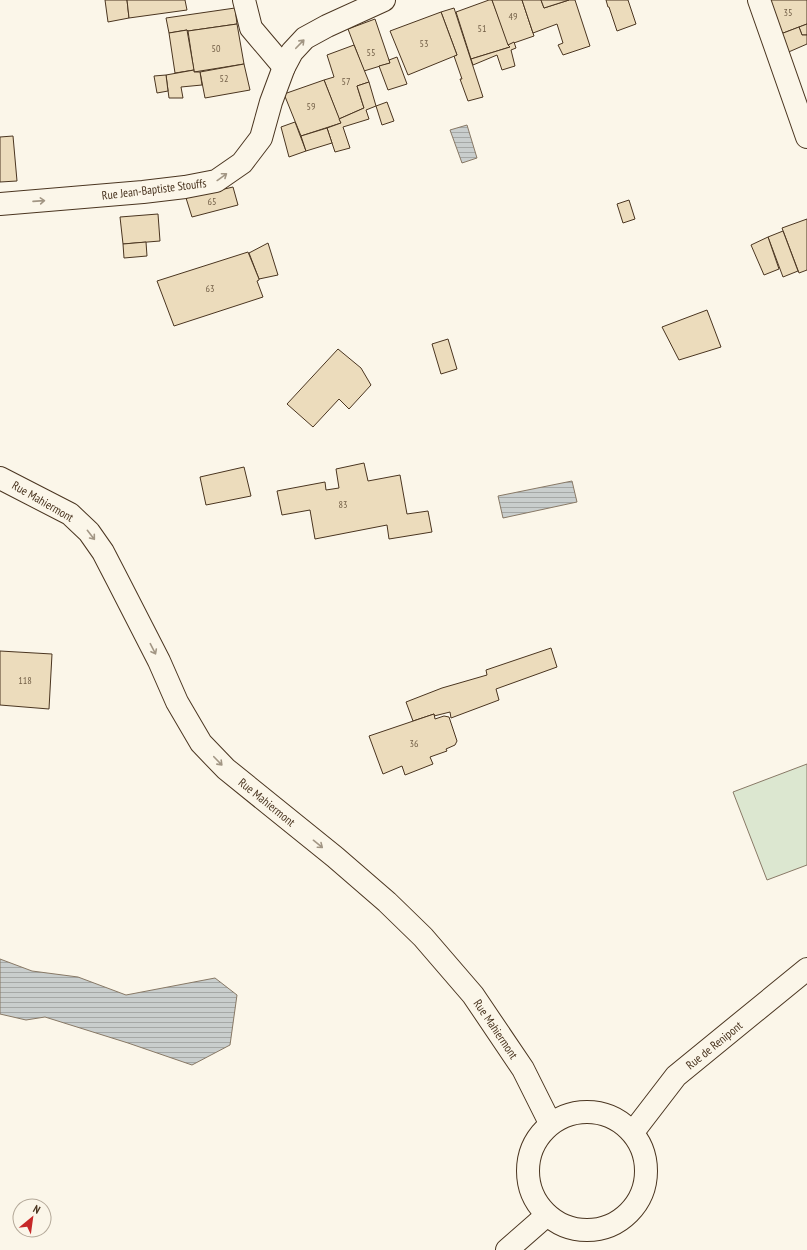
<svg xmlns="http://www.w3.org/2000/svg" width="807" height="1250" font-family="'PT Sans Narrow',sans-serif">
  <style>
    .pitch { fill: #dce7d0; stroke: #887966 }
    .water { fill: url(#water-rules); stroke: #887966 }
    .building { fill: #ecdcbc; stroke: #4a3520 }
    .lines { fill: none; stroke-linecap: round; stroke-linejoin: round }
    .minor-casing { stroke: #4a3520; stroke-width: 24 }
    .minor { stroke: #fbf6e9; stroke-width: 22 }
    .oneway { stroke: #a29684 }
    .labels { text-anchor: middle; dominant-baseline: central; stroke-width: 3; stroke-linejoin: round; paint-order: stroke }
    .number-label { font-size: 10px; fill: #725f47 }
    .street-label { font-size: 12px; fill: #4a3520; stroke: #fbf6e9 }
  </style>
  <defs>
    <pattern id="water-rules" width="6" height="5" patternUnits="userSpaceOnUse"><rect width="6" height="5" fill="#c9cecd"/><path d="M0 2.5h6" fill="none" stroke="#a5a8a6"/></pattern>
  </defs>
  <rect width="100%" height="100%" fill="#fbf6e9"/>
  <path class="pitch" d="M807,764V865L767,880L733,792Z"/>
  <g class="water">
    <path d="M467,125L477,158L462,163L450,130Z"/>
    <path d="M572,481L577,502L503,518L498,496Z"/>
    <path d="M0,959L32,971L78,977L126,995L215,978L237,995L230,1045L192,1065L128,1043L45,1017L26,1020L0,1014Z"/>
  </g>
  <g class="building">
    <path d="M105,0H127L129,18L108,22Z"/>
    <path d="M127,0H185L187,10L129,18Z"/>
    <path d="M489,0H492L510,47L471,59L456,12Z"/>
    <path d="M492,0H522L534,36L508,45Z"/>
    <path d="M522,0H541L544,8L569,0H575L590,46L563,55L558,45L563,43L557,24L533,33Z"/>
    <path d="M541,0H569L544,8Z"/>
    <path d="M606,0H628L636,24L617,31L609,7H608Z"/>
    <path d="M764,0H807V24L778,35Z"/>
    <path d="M235,8L237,24L188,31L187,30L169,33L166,18Z"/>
    <path d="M454,8L483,97L468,101L460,79H462L454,56L457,55L441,12Z"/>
    <path d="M441,12L457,55L408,75L390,31Z"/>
    <path d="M375,19L390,63L364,71L348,29Z"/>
    <path d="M237,24L244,64L194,72L188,31Z"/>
    <path d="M807,24V35H802L799,27Z"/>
    <path d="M799,27L802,35H807V44L784,54L778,35Z"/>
    <path d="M187,30L194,70L175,73L169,33Z"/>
    <path d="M514,42L516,48L511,50L515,66L502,70L497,55L473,65L471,59L510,47L508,45Z"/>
    <path d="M354,45L369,82L357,86L364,108L339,119L324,80L334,77L327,55Z"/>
    <path d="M397,57L407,84L388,90L379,66L390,63L389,60Z"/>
    <path d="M244,64L250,90L205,98L200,72Z"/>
    <path d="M194,70V72H200L202,85L181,87L183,98H169L166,75Z"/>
    <path d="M166,75L168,91L157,93L154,76Z"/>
    <path d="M324,80L341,123L301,136L284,94Z"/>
    <path d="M369,82L376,106L366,110L369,119L343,127L350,148L335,152L327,128L341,123L339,119L364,108L357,86Z"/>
    <path d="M387,102L394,121L382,125L376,106Z"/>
    <path d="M295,122L306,151L289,157L281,127Z"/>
    <path d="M327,128L332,143L306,151L301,136Z"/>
    <path d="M13,136L17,181L0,182V137Z"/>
    <path d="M233,187L238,205L192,217L186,198Z"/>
    <path d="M629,200L635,219L623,223L617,204Z"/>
    <path d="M158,214L160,241L123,244L120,217Z"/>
    <path d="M807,219V270L799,273L782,228Z"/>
    <path d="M783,231L798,271L783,277L768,237Z"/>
    <path d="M768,237L779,269L764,275L751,245Z"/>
    <path d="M146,242L147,256L124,258L123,244Z"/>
    <path d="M268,243L278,275L259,279L249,253Z"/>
    <path d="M248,252L259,279V280L257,281L263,297L174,326L157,281Z"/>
    <path d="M707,310L721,347L679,360L662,327Z"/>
    <path d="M448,339L457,369L441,374L432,344Z"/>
    <path d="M338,349L361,368L371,385L349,409L339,399L313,427L287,404Z"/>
    <path d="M364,463L368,481L400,475L407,514L428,511L432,532L389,539L387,525L315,539L310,510L282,515L277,491L325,482L326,490L339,488L336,469Z"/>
    <path d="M244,467L251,496L206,505L200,477Z"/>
    <path d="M551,648L557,667L496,689L499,700L451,718L450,712L434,716V714L413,721L406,702L442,688L487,675L486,670Z"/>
    <path d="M0,651L52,654L49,709L0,705Z"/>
    <path d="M434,714L435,719L444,716L449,717L457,741L455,745L446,749L447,751L430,757L433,764L405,775L402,766L383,774L369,736Z"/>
  </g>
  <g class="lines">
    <defs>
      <g id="minor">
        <path d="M244,0L251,28L284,67"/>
        <path d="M759,0L807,137"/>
        <path d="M0,204L143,192L185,187L216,181L242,163L261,138L271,102L284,67L292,52L305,38L327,26L384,0"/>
        <path d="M0,478L70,514L89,532L103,552L118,581L159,661L177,702L201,743L226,769L335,857L387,902L423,937L473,995L523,1069L550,1123"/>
        <circle cx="587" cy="1171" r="59"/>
        <path d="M633,1132L676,1076L807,969"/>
        <path d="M507,1250L547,1215"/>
      </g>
    </defs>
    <use href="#minor" class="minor-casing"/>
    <use href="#minor" class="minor"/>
  </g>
  <defs><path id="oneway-shaft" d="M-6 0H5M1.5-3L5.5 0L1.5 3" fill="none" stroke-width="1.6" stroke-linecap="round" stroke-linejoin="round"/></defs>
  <g class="oneway">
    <use href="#oneway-shaft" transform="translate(300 44) rotate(-46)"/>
    <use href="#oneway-shaft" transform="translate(222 177) rotate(-36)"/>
    <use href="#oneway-shaft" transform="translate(39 201) rotate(-4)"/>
    <use href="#oneway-shaft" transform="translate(91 535) rotate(52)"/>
    <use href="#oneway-shaft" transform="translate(153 649) rotate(63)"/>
    <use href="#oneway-shaft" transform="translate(218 761) rotate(46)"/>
    <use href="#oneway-shaft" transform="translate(318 844) rotate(39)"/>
  </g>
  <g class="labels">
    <g class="number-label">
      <text x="788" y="12">35</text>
      <text x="513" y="16">49</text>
      <text x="482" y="28">51</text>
      <text x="424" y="43">53</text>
      <text x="216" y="48">50</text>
      <text x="371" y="52">55</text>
      <text x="224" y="78">52</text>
      <text x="346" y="81">57</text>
      <text x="311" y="106">59</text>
      <text x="212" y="201">65</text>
      <text x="210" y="288">63</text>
      <text x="343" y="504">83</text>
      <text x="25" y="680">118</text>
      <text x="414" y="743">36</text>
    </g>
    <g class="street-label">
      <text transform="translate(154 189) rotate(-7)">Rue Jean-Baptiste Stouffs</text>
      <text transform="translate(43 501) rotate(30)">Rue Mahiermont</text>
      <text transform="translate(267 802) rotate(39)">Rue Mahiermont</text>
      <text transform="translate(496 1029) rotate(56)">Rue Mahiermont</text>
      <text transform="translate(714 1045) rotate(-39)">Rue de Renipont</text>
    </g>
  </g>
  <g transform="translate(32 1218) rotate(29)"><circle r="19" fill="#fbf6e9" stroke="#b4a999"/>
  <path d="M0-3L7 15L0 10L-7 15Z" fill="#c62828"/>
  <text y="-6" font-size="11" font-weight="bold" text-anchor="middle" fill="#4a3520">N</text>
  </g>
</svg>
